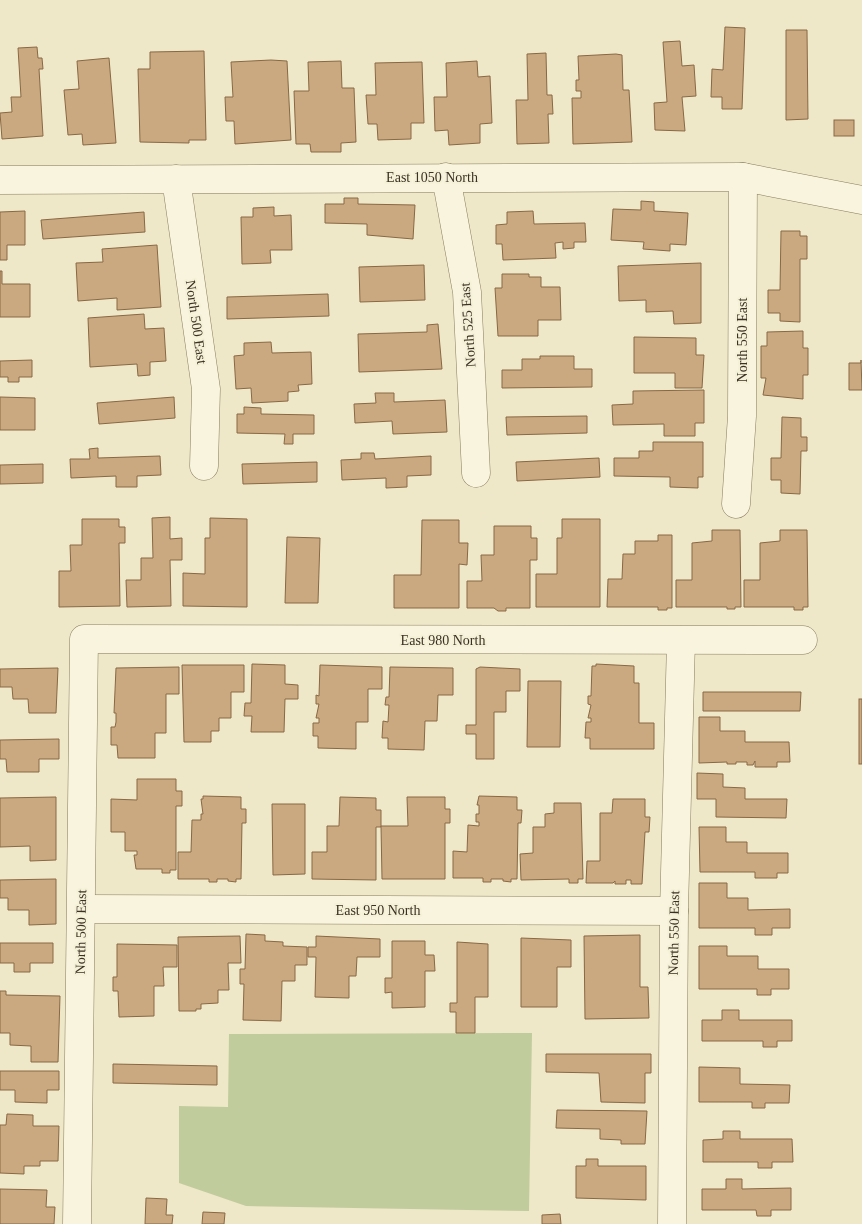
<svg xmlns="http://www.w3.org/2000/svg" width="862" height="1224" font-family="'Times New Roman',serif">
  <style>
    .green { fill: #c1cc9d }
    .building { fill: #cba980; stroke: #896844 }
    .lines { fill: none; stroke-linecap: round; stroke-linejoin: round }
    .minor-casing { stroke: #8a7b5e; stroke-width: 29 }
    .minor { stroke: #f8f4dd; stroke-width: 28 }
    .labels { text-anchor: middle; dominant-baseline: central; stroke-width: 4; stroke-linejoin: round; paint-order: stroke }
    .street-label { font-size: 14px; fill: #3b3121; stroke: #f5f1d9 }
  </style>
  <rect width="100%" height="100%" fill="#eee8c9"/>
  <path class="green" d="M532,1033L529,1211L246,1206L179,1183V1106L228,1107L229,1034Z"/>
  <g class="building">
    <path d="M725,27L745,28L742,109H722V97H711L712,69L723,70Z"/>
    <path d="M786,30H807L808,119L786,120Z"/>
    <path d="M680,41L682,66L694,65L696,96L682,97L685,131L655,130L654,103L667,102L663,42Z"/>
    <path d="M37,47L38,58H42L43,69H39L43,136L2,139L0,113L12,112L11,97H21L18,48Z"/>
    <path d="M204,51L206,140H189V143L140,142L138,69H150V52Z"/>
    <path d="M546,53L547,95H552L553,114H548L549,143L517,144L516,100H528L527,54Z"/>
    <path d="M616,54L622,55L623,90H629L632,142L573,144L572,98H581V91H576V80H579L578,56Z"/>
    <path d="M109,58L116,143L83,145L82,134L68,135L64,90L79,89L77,61Z"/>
    <path d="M271,60L287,61L291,140L235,144L234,121H226L225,97H233L231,62Z"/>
    <path d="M341,61L342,88H354L356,142L341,143V152H311L310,144H296L294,91H309L308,62Z"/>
    <path d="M477,61L478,77L490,76L492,123L480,124V143L449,145L448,130L435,131L434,97H447L446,63Z"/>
    <path d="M422,62L424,123H411V139L378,140L377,124H368L366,95H376L375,63Z"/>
    <rect x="834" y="120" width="20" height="16"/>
    <path d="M344,198H358V204L415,205L413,239L367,235V224L325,223V204H344Z"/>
    <path d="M641,201L654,202V211L688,213L686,245L670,244V251L643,249L644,242L611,240L613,209L641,210Z"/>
    <path d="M274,207V216L291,215L292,250H270L271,263L242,264L241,217H253V208Z"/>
    <path d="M25,211V245H7V260H0V212Z"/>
    <path d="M533,211L534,224L585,223L586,242H574V248L563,249V242L555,243L556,258L503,260L502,244H496V225L507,224V212Z"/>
    <path d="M144,212L145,232L43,239L41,220Z"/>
    <path d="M781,231H800V236H807V259H800V322L780,321V313H768V290H780Z"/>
    <path d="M157,245L161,307L117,310V298L78,301L76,263L103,262L102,249Z"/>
    <path d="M701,263V323L674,324L673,311L646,312V300L619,301L618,266Z"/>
    <path d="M424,265L425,300L360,302L359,267Z"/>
    <path d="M0,271H2V284H30V317H0Z"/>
    <path d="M502,274H529V277H541V287H560L561,320H538V336H498L495,288H502Z"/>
    <path d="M328,294L329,316L227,319V297Z"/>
    <path d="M144,314L145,329L164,328L166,361L150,362V375L138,376L137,364L90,367L88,318Z"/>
    <path d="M438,324L442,369L359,372L358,334L427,332V325Z"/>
    <path d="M803,331V348H808V375H803V399L763,395L766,378H761V346H767V332Z"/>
    <path d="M634,337L696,338V355H704L702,388H675V373H634Z"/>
    <path d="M271,342L272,353L311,352L312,384L298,385L299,391L288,392V401L252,403L251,388L236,389L234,356L244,355V343Z"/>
    <path d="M540,356H574V369H592V387L502,388V370H522V359H540Z"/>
    <path d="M32,360V377H19V382H8V377H0V361Z"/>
    <path d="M861,360L862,390H849V363H861Z"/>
    <path d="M704,390V423H695V436H664V424L613,425L612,405L633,404V391Z"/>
    <path d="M375,393H394V402L445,400L447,432L393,434L392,421L355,423L354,404L376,403Z"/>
    <path d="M0,397L35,398V430H0Z"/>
    <path d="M174,397L175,418L99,424L97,403Z"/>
    <path d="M244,407L261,408V414L314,415V434H293V444H284L285,434L237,433V414H244Z"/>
    <path d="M587,416V433L507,435L506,417Z"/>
    <path d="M782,417L801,418V437H807V451H801L800,494L781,493V480H771V458H781Z"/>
    <path d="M653,442H703V477H698V488L670,487V477L614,476V458H639V451H653Z"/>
    <path d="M98,448V458L160,456L161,475L137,476V487H116V476L71,478L70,459H90L89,449Z"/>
    <path d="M361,453H374L375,459L431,456V475L407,476V487L386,488V478L342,480L341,460L361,459Z"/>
    <path d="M599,458L600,477L517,481L516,462Z"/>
    <path d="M317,462V482L243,484L242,464Z"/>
    <path d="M43,464V483L0,484V465Z"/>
    <path d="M170,517V539L182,538V560H170L171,606L127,607L126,580H141V558H153L152,518Z"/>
    <path d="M210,518L247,519V607L183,606V573L205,574V538H210Z"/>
    <path d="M82,519H119V527H125V543H119L120,606L59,607V571H71L70,545H82Z"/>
    <path d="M562,519H600V607H536V574H557V538H562Z"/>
    <path d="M422,520H459V543H468L467,565L459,564V608H394V575H421Z"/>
    <path d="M494,526H531V538H537V560H530V608H506V611H498L494,608H467V581H482L481,555H494Z"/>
    <path d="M712,530H740L741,607H735V609H727V607H676V580H692V543L712,541Z"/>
    <path d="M780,530H807L808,607H803V610H794V607H744V580H760V543L780,541Z"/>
    <path d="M658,535H672V608H667V610H658V607H607L608,579H622L623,554H635V541H658Z"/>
    <path d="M287,537L320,538L318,603H285Z"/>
    <path d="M252,664L285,665V684L298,685V699H285L284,732H251L252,716H244L245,703H251Z"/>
    <path d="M596,664L634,666V683H639V723H654V749H590V738H585L586,722H591V718H588L591,705L588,704V696H591L592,666H596Z"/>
    <path d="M182,665H244V692H231V718H219V731H211V742H184Z"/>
    <path d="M320,665L382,667V689H368V722H356V749L318,748V736H313V723H319V718H316L319,704H316V695L319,696Z"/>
    <path d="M179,667V694H166V733H155V758H118L117,745H111V727H115L116,722V713H114L116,668Z"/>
    <path d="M390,667L453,668V695H438L437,721H425L424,750L388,749V738H382L383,721L388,722L389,705H385L386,697H389Z"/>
    <path d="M480,667L520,669V691H506V712H494V759H476V734H466V725H476V669Z"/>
    <path d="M58,668L56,713H29L28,699H13L12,687H0V669Z"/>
    <path d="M528,681H561L560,747H527Z"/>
    <path d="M703,692H801L800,711H703Z"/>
    <rect x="859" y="699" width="3" height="65"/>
    <path d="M699,717H720V731H745V742H789L790,762H777V767H755V761L753,765H747V762H736V764H727V762L699,763Z"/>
    <path d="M59,739V759H39V772H7L6,759H0V740Z"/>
    <path d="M697,773L723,774V787L745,788V799H787L786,818L716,817V799H697Z"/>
    <path d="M137,779H176V791H182V806H176V870H170V873H162V869H136L134,855H137V851H125V832H111V799L137,800Z"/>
    <path d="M203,796L241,797V809H246V823H242L241,879H236V882L228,881V879H217V882H209V879H178V852H191L192,820H201V814H203L201,799H203Z"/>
    <path d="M479,796L517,797V810H522L521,823H518L517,879H511V882L503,881V879H491V882H483V878H453V851L467,852L468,825L479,826V822H476V814H479V805H477Z"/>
    <path d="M56,797V860L30,861V846L0,847V798Z"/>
    <path d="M340,797L376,798V810H381V827H376V880L312,879V852H327V826H339Z"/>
    <path d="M407,797H445V809H450V823H445V879H382L381,826H408Z"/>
    <path d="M613,799H645V817H650L649,832H645L642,884H631V880H626V884H615V881L613,883H586L587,861H600V813H612Z"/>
    <path d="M554,803H581L583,879H578V883H569V879L521,880L520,854L533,853V827H545V814L554,813Z"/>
    <path d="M272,804H305V874L273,875Z"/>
    <path d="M699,827H726V842H747V853H788V873H777V878H755V872H700Z"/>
    <path d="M56,879V924L29,925V910H8V898H0V880Z"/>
    <path d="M699,883H727V898H748V910L790,909V928H772V935H755V928H699Z"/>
    <path d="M246,934L265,935V941L283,942V946L307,947V965H295V981H282L281,1021L243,1020L244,984H240V969H245Z"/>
    <path d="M640,935V987H648L649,1018L585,1019L584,936Z"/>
    <path d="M240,936L241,963H228L229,990H218V1003L201,1004V1009H196V1011H179L178,937Z"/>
    <path d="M316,936L380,939V957H357L356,976H349V998L315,997L316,957H308V947H316Z"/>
    <path d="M521,938L571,940V967H557V1007H521Z"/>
    <path d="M392,941H425V955H434L435,971H425V1007L392,1008V992L385,993V978H392Z"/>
    <path d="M457,942L488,944V997H475V1033H456V1012H450V1003H457Z"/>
    <path d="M0,943H53V963H30V972H14V963H0Z"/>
    <path d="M117,944L177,945V967H163L164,986H154V1016L119,1017L118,991H113V977H117Z"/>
    <path d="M699,946H727V956H758V969H789V989H771V995H757V989H699Z"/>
    <path d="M0,991H6V995L60,996L58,1062H31V1046L10,1045V1033H0Z"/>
    <path d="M722,1010H739V1020H792V1041H777V1047H763V1041H702V1020H722Z"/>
    <path d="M546,1054H651V1073H645V1103L601,1102L599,1073L546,1072Z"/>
    <path d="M113,1064L217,1066V1085L113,1083Z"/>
    <path d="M699,1067L740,1068V1084L790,1085L789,1103H765V1108H752V1102H699Z"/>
    <path d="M0,1071H59V1090H47V1103L15,1102V1090H0Z"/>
    <path d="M557,1110L647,1111L645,1144H621V1140L600,1139V1129L556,1128Z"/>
    <path d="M7,1114L33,1115V1126H59L58,1161H40V1166H24V1174L0,1173V1125H6Z"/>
    <path d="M723,1131H740V1139H792L793,1162H772V1168H758V1162H703V1140L723,1139Z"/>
    <path d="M586,1159H598V1166H646V1200L576,1198V1166H586Z"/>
    <path d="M726,1179H742V1189L791,1188V1210H771V1216H757L756,1210H702V1189H726Z"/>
    <path d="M0,1189L47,1190L46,1207H55L54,1224H0Z"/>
    <path d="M146,1198L167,1199L166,1215H173L172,1224H145Z"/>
    <path d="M203,1212L225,1213L224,1224H202Z"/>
    <path d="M560,1214L561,1224H542V1215Z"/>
  </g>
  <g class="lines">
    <defs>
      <g id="minor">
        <path d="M446,177L467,292L476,473"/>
        <path d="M176,179L206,389L204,466"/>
        <path d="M0,180L743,177L862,200"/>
        <path d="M736,504L742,416L743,177"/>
        <path d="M82,909L674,911"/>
        <path d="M77,1224L84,639L803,640"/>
        <path d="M672,1224L674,911L681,641"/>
      </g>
    </defs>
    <use href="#minor" class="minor-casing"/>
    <use href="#minor" class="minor"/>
  </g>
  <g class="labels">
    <g class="street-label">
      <text x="432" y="177">East 1050 North</text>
      <text transform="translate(196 322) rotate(82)">North 500 East</text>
      <text transform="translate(468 325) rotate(-94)">North 525 East</text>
      <text transform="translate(742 340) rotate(-90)">North 550 East</text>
      <text x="443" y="640">East 980 North</text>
      <text x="378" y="910">East 950 North</text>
      <text transform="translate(81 932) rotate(-89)">North 500 East</text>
      <text transform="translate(674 933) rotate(-89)">North 550 East</text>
    </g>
  </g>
</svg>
